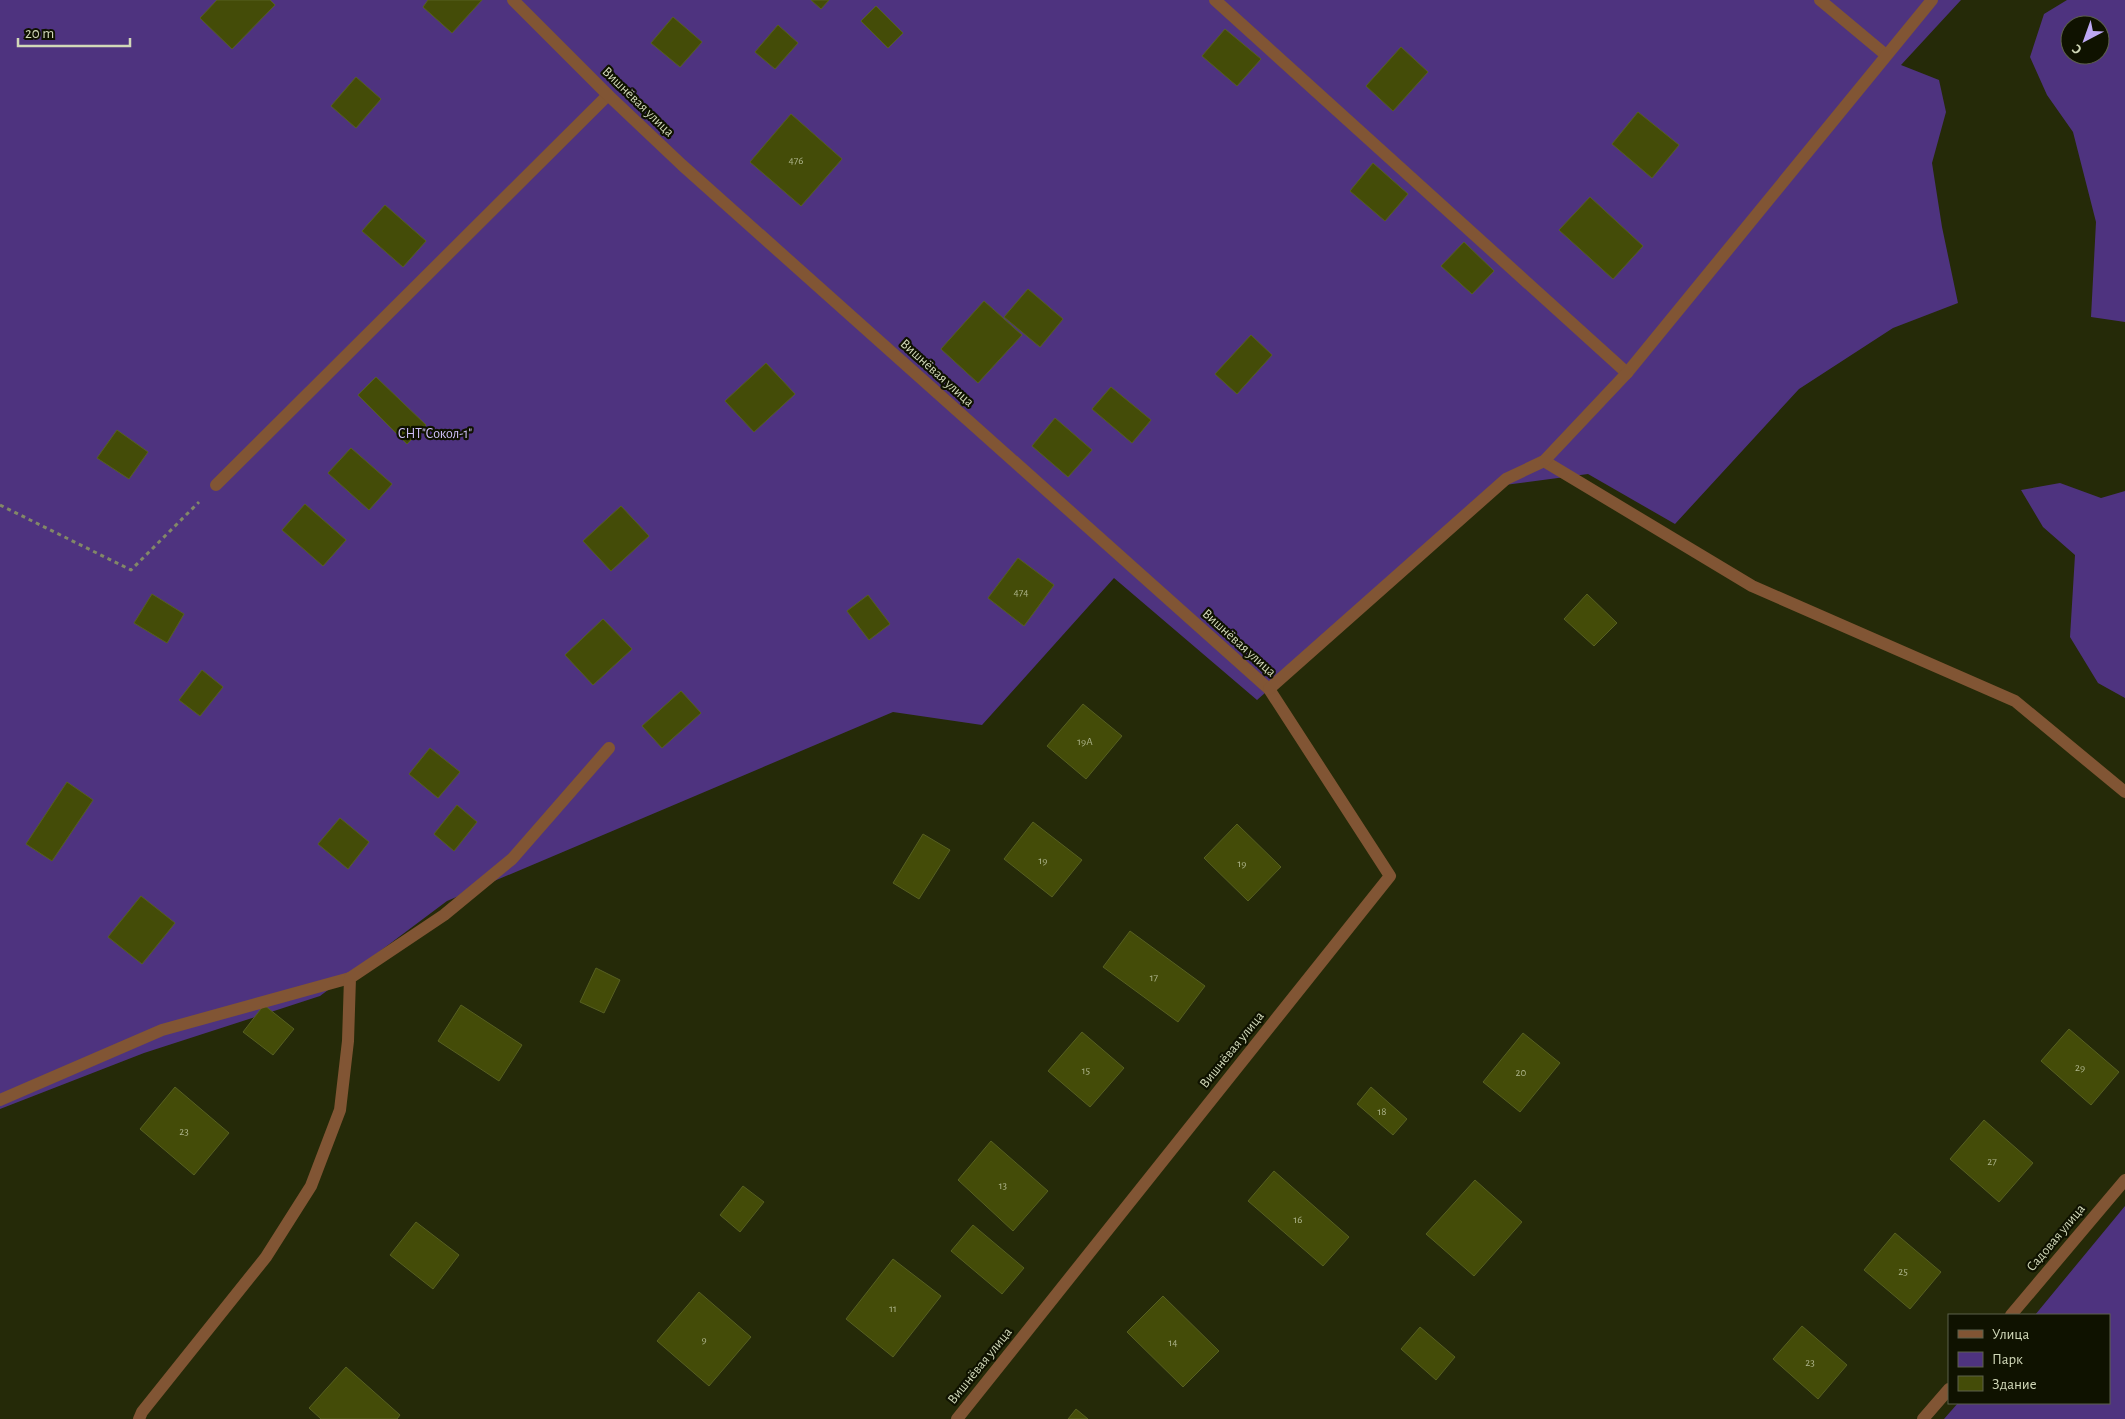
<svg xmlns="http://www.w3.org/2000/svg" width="2125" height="1419" font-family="'Alegreya Sans',sans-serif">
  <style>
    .green { fill: #4e337f; fill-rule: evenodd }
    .building { fill: #444c08; stroke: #576021 }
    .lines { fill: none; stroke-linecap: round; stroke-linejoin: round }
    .path { stroke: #828867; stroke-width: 3; stroke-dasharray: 4 4; stroke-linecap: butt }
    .lane { stroke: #815534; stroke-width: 12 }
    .street { stroke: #815534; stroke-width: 12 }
    .labels { text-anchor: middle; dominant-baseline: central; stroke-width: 4.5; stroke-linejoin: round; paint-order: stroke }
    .number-label { font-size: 11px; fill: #aeb58c }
    .street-label { font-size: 14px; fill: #d1d8b8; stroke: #0f1200 }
    .park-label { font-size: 14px; fill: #d1c2fa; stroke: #0f1200 }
  </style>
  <rect width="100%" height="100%" fill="#252a08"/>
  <g class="green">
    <path d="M0,0H1961L1901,65L1939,80L1946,112L1932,163L1942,227L1958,303L1893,328L1799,389L1675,524L1588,474L1497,486L1257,700L1114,578L982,725L893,712L447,901L320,996L144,1053L0,1109Z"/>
    <path d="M2067,0H2125V322L2091,317L2096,222L2073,132L2047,95L2030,57L2044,14ZM2070,25H2100V55H2070Z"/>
    <path d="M2060,483L2101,498L2125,491V698L2098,683L2070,637L2075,555L2043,527L2021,490Z"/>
    <path d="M2125,1206V1419H1944L1958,1403H2109V1315H2035Z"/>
  </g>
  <g class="building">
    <path d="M217,0H270L275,5L232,49L200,18Z"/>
    <path d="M428,0H482L452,33L423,7Z"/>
    <path d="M811,0H829L821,9Z"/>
    <path d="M876,6L903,33L888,48L861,21Z"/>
    <path d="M673,17L702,42L680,67L651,43Z"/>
    <path d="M778,25L798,43L775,69L755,52Z"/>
    <path d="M1225,29L1261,59L1237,86L1202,56Z"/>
    <path d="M1401,47L1428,72L1393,111L1366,86Z"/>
    <path d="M356,77L381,99L356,128L331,106Z"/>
    <path d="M1638,112L1679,145L1652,178L1612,144Z"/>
    <path d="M791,114L842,159L801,206L750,162Z"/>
    <path d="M1373,163L1408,194L1385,221L1350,191Z"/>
    <path d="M1590,197L1643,246L1613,279L1559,230Z"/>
    <path d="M385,205L426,241L403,267L362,231Z"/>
    <path d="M1464,242L1494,271L1472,294L1441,266Z"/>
    <path d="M1028,289L1063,319L1040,347L1004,317Z"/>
    <path d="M984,301L1022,335L978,383L941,349Z"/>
    <path d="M1251,335L1272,355L1237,394L1215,374Z"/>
    <path d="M766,363L795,394L754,432L725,401Z"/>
    <path d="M376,377L426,425L407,444L358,395Z"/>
    <path d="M1111,387L1151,420L1132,443L1092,409Z"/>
    <path d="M1055,418L1092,450L1068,477L1032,446Z"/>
    <path d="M117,430L148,452L129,479L97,458Z"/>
    <path d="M351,448L392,484L369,510L328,473Z"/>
    <path d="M305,504L346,540L323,566L282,530Z"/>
    <path d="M621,506L649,536L611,571L583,541Z"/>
    <path d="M1018,558L1054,585L1024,626L988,598Z"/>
    <path d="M152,594L184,614L167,643L134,623Z"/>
    <path d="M1587,594L1617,623L1594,646L1564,619Z"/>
    <path d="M868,595L890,624L869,640L847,611Z"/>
    <path d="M603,619L632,649L593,685L565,655Z"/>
    <path d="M202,670L223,687L200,716L179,700Z"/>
    <path d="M681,691L701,713L662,748L642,726Z"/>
    <path d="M1083,704L1122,736L1086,779L1047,746Z"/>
    <path d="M430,748L460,772L438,798L409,774Z"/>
    <path d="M67,782L93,800L52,861L26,844Z"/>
    <path d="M457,805L477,822L454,851L434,834Z"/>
    <path d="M340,818L369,842L348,869L318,844Z"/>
    <path d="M1033,822L1082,860L1052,897L1004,859Z"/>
    <path d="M1237,824L1281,867L1248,901L1204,858Z"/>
    <path d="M923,834L950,850L919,899L893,883Z"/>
    <path d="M141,896L175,923L142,964L108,937Z"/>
    <path d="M1130,931L1205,986L1178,1022L1103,967Z"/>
    <path d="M596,968L620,980L604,1013L580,1002Z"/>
    <path d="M264,1005L294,1029L273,1055L243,1032Z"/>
    <path d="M461,1005L522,1045L499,1081L438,1041Z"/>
    <path d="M2069,1029L2119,1072L2091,1105L2041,1061Z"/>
    <path d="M1082,1032L1124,1068L1090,1107L1048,1071Z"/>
    <path d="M1523,1033L1560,1063L1520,1112L1483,1082Z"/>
    <path d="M175,1087L229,1133L194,1175L140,1129Z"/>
    <path d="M1371,1087L1407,1119L1393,1135L1357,1104Z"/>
    <path d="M1984,1120L2033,1163L1999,1202L1950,1159Z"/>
    <path d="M991,1141L1048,1191L1013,1231L958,1180Z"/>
    <path d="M1274,1171L1349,1237L1323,1266L1248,1201Z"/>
    <path d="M1475,1180L1522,1222L1474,1276L1426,1234Z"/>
    <path d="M743,1186L764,1202L740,1232L720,1215Z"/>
    <path d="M416,1222L459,1255L433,1289L390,1255Z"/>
    <path d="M973,1225L1024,1268L1002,1294L951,1251Z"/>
    <path d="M1895,1233L1941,1272L1910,1309L1864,1270Z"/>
    <path d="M893,1259L941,1296L893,1357L846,1319Z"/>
    <path d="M699,1292L751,1337L709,1386L657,1341Z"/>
    <path d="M1163,1296L1219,1351L1183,1387L1127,1332Z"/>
    <path d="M1802,1326L1847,1365L1818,1399L1773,1359Z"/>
    <path d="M1420,1327L1455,1357L1436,1380L1401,1349Z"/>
    <path d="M346,1367L400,1415L397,1419H321L309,1408Z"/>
    <path d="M1076,1409L1088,1419H1068Z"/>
  </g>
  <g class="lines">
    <path class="path" d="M0,505L131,570L199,502"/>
    <g class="lane">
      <path d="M1215,0L1627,373"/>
      <path d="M1820,0L1886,55"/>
      <path d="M1544,461L1752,586L2015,701L2125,792"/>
      <path d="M216,485L608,95"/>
      <path d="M0,1100L162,1030L350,978"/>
    </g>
    <g class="street">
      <path d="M513,0L608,95L682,165L1269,689L1390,876L957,1419"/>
      <path d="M1269,689L1506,479L1544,461L1627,373L1932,0"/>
      <path d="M2011,1315L2125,1180"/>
      <path d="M139,1419L142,1412L266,1257L311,1186L340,1110L348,1041L350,978L444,915L512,859L609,748"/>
      <path d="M1923,1419L1949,1389"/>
    </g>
  </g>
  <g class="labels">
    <g class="number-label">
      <text x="796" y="160">476</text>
      <text x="1021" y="592">474</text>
      <text x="1085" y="741">19А</text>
      <text x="1043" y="860">19</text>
      <text x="1242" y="863">19</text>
      <text x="1154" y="977">17</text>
      <text x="2080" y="1067">29</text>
      <text x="1086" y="1070">15</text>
      <text x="1521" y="1072">20</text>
      <text x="1382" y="1111">18</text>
      <text x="184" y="1131">23</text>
      <text x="1992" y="1161">27</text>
      <text x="1003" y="1185">13</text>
      <text x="1298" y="1219">16</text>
      <text x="1903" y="1271">25</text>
      <text x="893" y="1308">11</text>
      <text x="704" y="1339">9</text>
      <text x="1173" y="1342">14</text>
      <text x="1810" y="1362">23</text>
    </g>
    <g class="street-label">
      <text transform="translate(638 102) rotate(44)">Вишнёвая улица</text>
      <text transform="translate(937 373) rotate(42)">Вишнёвая улица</text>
      <text transform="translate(1239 643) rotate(42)">Вишнёвая улица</text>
      <text transform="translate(1232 1050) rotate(-51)">Вишнёвая улица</text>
      <text transform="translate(2056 1238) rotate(-50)">Садовая улица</text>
      <text transform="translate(980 1366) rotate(-51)">Вишнёвая улица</text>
    </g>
    <g class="park-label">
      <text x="435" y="434">СНТ"Сокол-1"</text>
    </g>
  </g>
  <rect x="1948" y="1314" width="162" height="90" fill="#0f1200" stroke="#5d614a"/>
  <rect x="1958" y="1330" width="25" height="8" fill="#815534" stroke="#5d614a"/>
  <text x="1992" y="1339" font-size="15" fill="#d1d8b8">Улица</text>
  <rect x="1958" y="1352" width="25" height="15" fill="#4e337f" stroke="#5d614a"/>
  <text x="1992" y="1364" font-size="15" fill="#d1d8b8">Парк</text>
  <rect x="1958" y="1376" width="25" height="15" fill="#444c08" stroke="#5d614a"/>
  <text x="1992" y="1389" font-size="15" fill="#d1d8b8">Здание</text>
  <g transform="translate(2085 40) rotate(221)"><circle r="24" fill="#0f1200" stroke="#5d614a"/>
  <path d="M0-4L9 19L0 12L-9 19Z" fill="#bea9f4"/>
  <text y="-8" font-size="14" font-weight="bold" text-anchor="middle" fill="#d1d8b8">С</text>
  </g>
  <path d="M18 38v8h112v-8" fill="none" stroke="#d1d8b8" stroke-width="2.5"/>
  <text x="25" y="38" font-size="15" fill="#d1d8b8" stroke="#0f1200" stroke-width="4" paint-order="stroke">20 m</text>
</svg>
